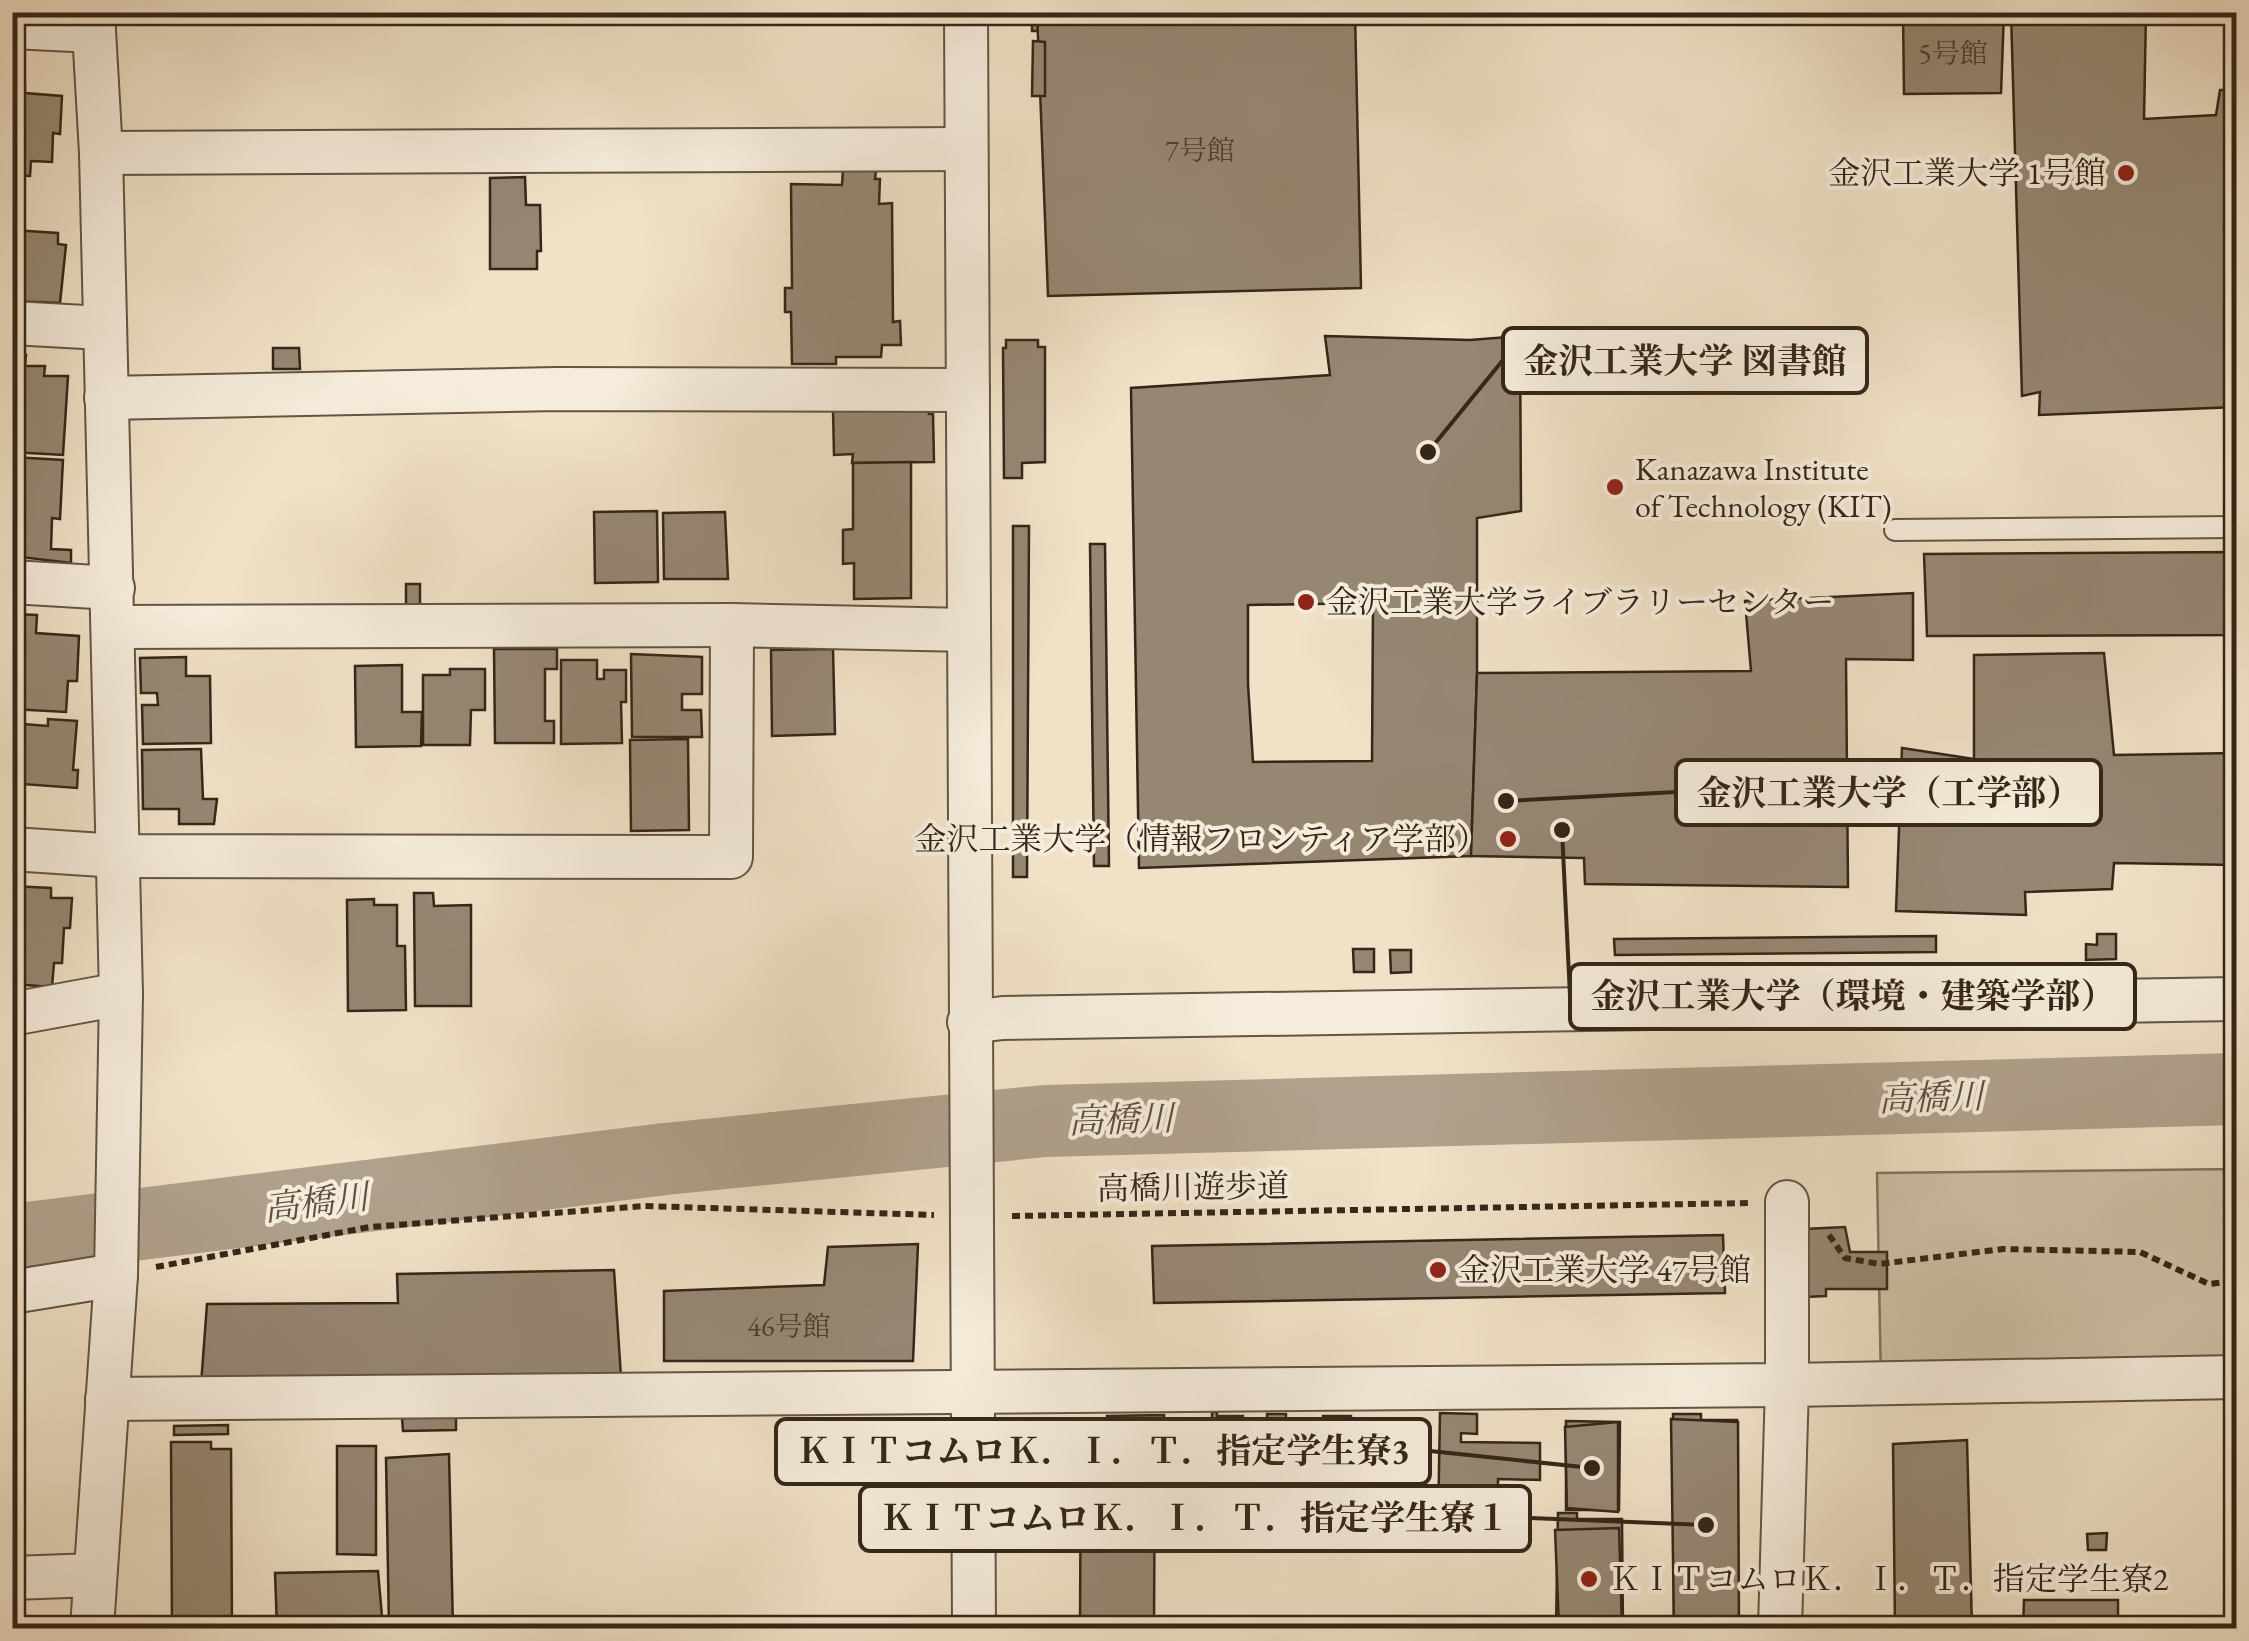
<svg xmlns="http://www.w3.org/2000/svg" width="2249" height="1641" font-family="'EB Garamond','Noto Serif JP',serif">
  <style>
    .green { fill: #d0c1a9; stroke: #827460; stroke-width: 2.5 }
    .lines { fill: none; stroke-linecap: round; stroke-linejoin: round }
    .river { stroke: #b0a18c; stroke-width: 72 }
    .building { fill: #968773; stroke: #342618; stroke-width: 2.5; fill-rule: evenodd }
    .lane-casing { stroke: #635544; stroke-width: 24 }
    .street-casing { stroke: #635544; stroke-width: 46 }
    .path { stroke: #342618; stroke-width: 6; stroke-dasharray: 8 5; stroke-linecap: butt }
    .lane { stroke: #f5ecdb; stroke-width: 20 }
    .street { stroke: #f5ecdb; stroke-width: 42 }
    .poi-dot { fill: #8f2418; stroke: #f5ecdb; stroke-width: 4 }
    .labels { text-anchor: middle; dominant-baseline: central; stroke-width: 8; stroke-linejoin: round; paint-order: stroke }
    .number-label { font-size: 28px; fill: #4c3e2f }
    .poi-label { font-size: 32px; fill: #342618; stroke: #f5ecdb; text-anchor: start }
    .street-label { font-size: 32px; fill: #342618; stroke: #f5ecdb }
    .water-label { font-size: 35px; font-style: italic; fill: #5f5141; stroke: #f5ecdb }
    .leader { fill: none; stroke: #342618; stroke-width: 4 }
    .callout-dot { fill: #342618; stroke: #f5ecdb; stroke-width: 4 }
    .callout { fill: #f5ecdb; stroke: #342618; stroke-width: 4 }
    .callout-label { font-size: 35px; text-anchor: middle; font-weight: bold; fill: #342618 }
  </style>
  <rect width="100%" height="100%" fill="#f0e1c7"/>
  <filter id="stains"><feTurbulence type="fractalNoise" baseFrequency=".002" numOctaves="4"/><feColorMatrix values="0 0 0 0 .2 0 0 0 0 .09 0 0 0 0 .02 0 0 0 .5 -.17"/></filter>
  <radialGradient id="worn" r=".72"><stop offset=".6" stop-color="#630" stop-opacity="0"/><stop offset="1" stop-color="#630" stop-opacity=".3"/></radialGradient>
  <path class="green" d="M2236,1169V1377L1881,1383L1877,1173Z"/>
  <g class="lines">
    <path class="river" d="M12,1240L665,1159L1045,1121L2236,1089"/>
  </g>
  <g class="building">
    <rect x="1032" y="12" width="13" height="19"/>
    <path d="M1037,12H1355L1361,288L1048,296Z"/>
    <path d="M1903,12H2004L2001,93L1904,94Z"/>
    <path d="M2011,12H2146L2144,119L2216,115L2220,90H2236V227L2224,228L2226,280L2236,284V407L2039,415L2040,392L2022,396Z"/>
    <path d="M1033,41L1045,42V96H1032Z"/>
    <path d="M12,83L25,84V93L62,96L60,134L53,133L52,162L31,161L30,176L12,175Z"/>
    <path d="M843,170L876,171L875,179H880L879,204L892,203L893,322L900,321L901,345H882L881,357H836V364H792L791,312H785V288H792L791,184L842,185Z"/>
    <path d="M525,177L526,205H540L541,251H537V269H490V178Z"/>
    <path d="M12,230L58,233V244L66,245L60,303L12,301Z"/>
    <path d="M1325,336L1470,340L1520,336L1521,511L1477,518V673L1471,856L1139,868L1131,388L1330,375ZM1373,603L1372,761L1253,762L1248,684V605Z"/>
    <path d="M1006,340H1038V347H1045V462L1022,463V478H1004L1003,348H1006Z"/>
    <path d="M273,348H299L300,369H273Z"/>
    <path d="M12,355H26L25,366H45L44,376H68L63,455L12,452Z"/>
    <path d="M930,409L929,414H933L934,462L852,463L853,454L834,455L833,410Z"/>
    <path d="M12,457L63,460L60,519L52,518L51,549L71,550V563L12,556Z"/>
    <path d="M911,462V598L854,599V563L843,564V530L853,529V463Z"/>
    <path d="M657,511L658,582L595,583L594,512Z"/>
    <path d="M725,512L728,579H664L663,513Z"/>
    <path d="M1013,526H1029L1027,877H1013Z"/>
    <path d="M1090,544H1105L1109,866H1094Z"/>
    <path d="M2236,552V635L1927,636L1924,554Z"/>
    <path d="M406,584H420V605L406,606Z"/>
    <path d="M1913,593V660L1846,659L1848,887L1585,884L1584,858L1471,856L1477,673L1751,671L1745,601Z"/>
    <path d="M12,614L37,615L36,633L79,636L77,681H68L66,712L12,709Z"/>
    <path d="M494,649H557V669H545V721H554V743H495Z"/>
    <path d="M833,649L835,734L772,736L771,650Z"/>
    <path d="M2104,653L2114,755L2236,753V865L2114,863L2112,889L2025,892L2026,915L1896,911L1902,748L1974,759V655Z"/>
    <path d="M631,654L702,657V694H682V710H701L702,737H632Z"/>
    <path d="M186,657V676H210L211,743L143,744L142,705H158L157,693H141L140,658Z"/>
    <path d="M561,660H597V679H604V670H626V702H621L622,743L561,744Z"/>
    <path d="M402,665V712H422L421,746L356,747L355,666Z"/>
    <path d="M450,669H485V710H471L470,745H423V675H450Z"/>
    <path d="M12,718L23,719V724L48,726V719L77,721L73,770H78L77,788L23,784L21,809H12Z"/>
    <path d="M688,739L689,830L631,831L630,740Z"/>
    <path d="M201,749L203,799H217L214,824H179V809H143L142,750Z"/>
    <path d="M12,886L51,888V898H72L70,928H64L62,963H54L52,987L12,984Z"/>
    <path d="M414,893H433L434,906L471,905V1006H415Z"/>
    <path d="M374,899V905H397V946H405L406,1010L348,1011L347,900Z"/>
    <path d="M2097,934H2116V959L2086,960V944L2097,945Z"/>
    <path d="M1936,936V952L1615,955L1614,939Z"/>
    <path d="M1353,949H1374V972H1354Z"/>
    <path d="M1390,950H1411V972L1391,973Z"/>
    <path d="M1845,1227L1850,1252H1887V1289H1826V1296L1806,1297L1804,1229Z"/>
    <path d="M1723,1235L1725,1293L1154,1303L1152,1246Z"/>
    <path d="M918,1244L913,1361H664V1291L824,1285L828,1247Z"/>
    <path d="M614,1270L621,1377L201,1385L207,1304L398,1303L397,1274Z"/>
    <path d="M1212,1412H1217V1416H1243L1242,1449H1257V1531H1212Z"/>
    <path d="M1440,1413L1477,1414V1434L1461,1433V1442L1540,1443V1480L1498,1479V1525H1438Z"/>
    <path d="M1267,1414H1286L1285,1446H1268Z"/>
    <path d="M1673,1414H1701V1420H1737L1738,1628H1674Z"/>
    <path d="M1164,1415V1428L1108,1429L1107,1416Z"/>
    <rect x="1323" y="1416" width="28" height="26"/>
    <path d="M456,1417V1430L403,1431L402,1418Z"/>
    <path d="M1671,1419L1738,1422L1739,1628H1674Z"/>
    <path d="M1566,1421L1620,1422L1619,1510H1566Z"/>
    <path d="M1155,1422L1154,1628H1080L1081,1425Z"/>
    <path d="M1618,1422V1512L1567,1508L1565,1427Z"/>
    <path d="M228,1425V1434L174,1435V1426Z"/>
    <path d="M1967,1440L1972,1628H1895L1893,1444Z"/>
    <path d="M171,1442H211V1449H231L232,1628H172Z"/>
    <path d="M337,1446H376V1555L337,1554Z"/>
    <path d="M1331,1446H1377V1468H1364V1483H1404V1523L1331,1524Z"/>
    <path d="M449,1454L453,1628H389L386,1458Z"/>
    <path d="M1558,1513H1577V1519H1622L1623,1628H1556Z"/>
    <path d="M1619,1528L1622,1628H1559L1555,1530Z"/>
    <path d="M2107,1533L2106,1550H2088L2087,1534Z"/>
    <path d="M378,1571L383,1628H277L275,1573Z"/>
    <path d="M2024,1600H2118V1628H2023Z"/>
  </g>
  <g class="lines">
    <defs>
      <path id="lane" d="M1895,530L2236,527"/>
      <g id="street">
        <path d="M966,12L974,1628"/>
        <path d="M12,27L94,31L93,12"/>
        <path d="M101,153L966,149"/>
        <path d="M12,323L103,328"/>
        <path d="M106,398L556,389L968,390"/>
        <path d="M12,582L113,588"/>
        <path d="M114,627L732,625"/>
        <path d="M12,849L118,856L731,857L732,625L969,630"/>
        <path d="M12,1014L121,994"/>
        <path d="M969,1022L1003,1018L2236,999"/>
        <path d="M12,1292L116,1275"/>
        <path d="M107,1399L1787,1385V1202"/>
        <path d="M12,1578L95,1575"/>
        <path d="M92,1628L116,1275L121,994L101,153L94,31"/>
        <path d="M1780,1628L1787,1385L2236,1377"/>
      </g>
    </defs>
    <use href="#lane" class="lane-casing"/>
    <use href="#street" class="street-casing"/>
    <g class="path">
      <path d="M1012,1216L1749,1203"/>
      <path d="M1829,1235L1845,1258L1879,1264L2003,1249L2140,1252L2209,1284L2236,1281"/>
      <path d="M156,1267L370,1227L645,1206L934,1215"/>
    </g>
    <use href="#lane" class="lane"/>
    <use href="#street" class="street"/>
  </g>
  <g class="poi-dot">
    <circle cx="2126" cy="173" r="10"/>
    <circle cx="1615" cy="487" r="10"/>
    <circle cx="1306" cy="602" r="10"/>
    <circle cx="1508" cy="839" r="10"/>
    <circle cx="1438" cy="1270" r="10"/>
    <circle cx="1589" cy="1579" r="10"/>
  </g>
  <g class="labels">
    <g class="number-label">
      <text x="1953" y="53">5号館</text>
      <text x="1200" y="150">7号館</text>
      <text x="789" y="1326">46号館</text>
    </g>
    <g class="poi-label">
      <text x="2106" y="173" text-anchor="end">金沢工業大学 1号館</text>
      <text x="1635" y="469">Kanazawa Institute<tspan x="1635" dy="37">of Technology (KIT)</tspan></text>
      <text x="1326" y="602">金沢工業大学ライブラリーセンター</text>
      <text x="1488" y="839" text-anchor="end">金沢工業大学（情報フロンティア学部）</text>
      <text x="1458" y="1270">金沢工業大学 47号館</text>
      <text x="1609" y="1579">ＫＩＴコムロＫ．Ｉ．Ｔ．指定学生寮2</text>
    </g>
    <g class="street-label">
      <text transform="translate(1193 1187) rotate(-1)">高橋川遊歩道</text>
    </g>
    <g class="water-label">
      <text transform="translate(1931 1097) rotate(-2)">高橋川</text>
      <text transform="translate(1121 1119) rotate(-2)">高橋川</text>
      <text transform="translate(316 1202) rotate(-7)">高橋川</text>
    </g>
  </g>
  <path class="leader" d="M1428 452L1503 360M1506 801L1676 792M1562 830L1570 996M1592 1468L1430 1451M1706 1525L1530 1518"/>
  <g class="callout-dot">
    <circle cx="1428" cy="452" r="10"/>
    <circle cx="1506" cy="801" r="10"/>
    <circle cx="1562" cy="830" r="10"/>
    <circle cx="1592" cy="1468" r="10"/>
    <circle cx="1706" cy="1525" r="10"/>
  </g>
  <g class="callout">
    <rect x="1503" y="328" width="364" height="65" rx="10"/>
    <rect x="1676" y="760" width="425" height="65" rx="10"/>
    <rect x="1570" y="964" width="565" height="65" rx="10"/>
    <rect x="776" y="1419" width="654" height="65" rx="10"/>
    <rect x="860" y="1486" width="670" height="65" rx="10"/>
  </g>
  <g class="callout-label">
    <text x="1685" y="373">金沢工業大学 図書館</text>
    <text x="1889" y="805">金沢工業大学（工学部）</text>
    <text x="1853" y="1008">金沢工業大学（環境・建築学部）</text>
    <text x="1103" y="1463">ＫＩＴコムロＫ．Ｉ．Ｔ．指定学生寮3</text>
    <text x="1195" y="1530">ＫＩＴコムロＫ．Ｉ．Ｔ．指定学生寮１</text>
  </g>
  <rect width="2249" height="1641" fill="none" stroke="#f0e1c7" stroke-width="50"/>
  <rect x="15" y="15" width="2219" height="1611" fill="none" stroke="#342618" stroke-width="5"/>
  <rect x="25" y="25" width="2199" height="1591" fill="none" stroke="#342618" stroke-width="2.5"/>
  <rect width="100%" height="100%" filter="url(#stains)"/>
  <rect width="100%" height="100%" fill="url(#worn)"/>
</svg>
